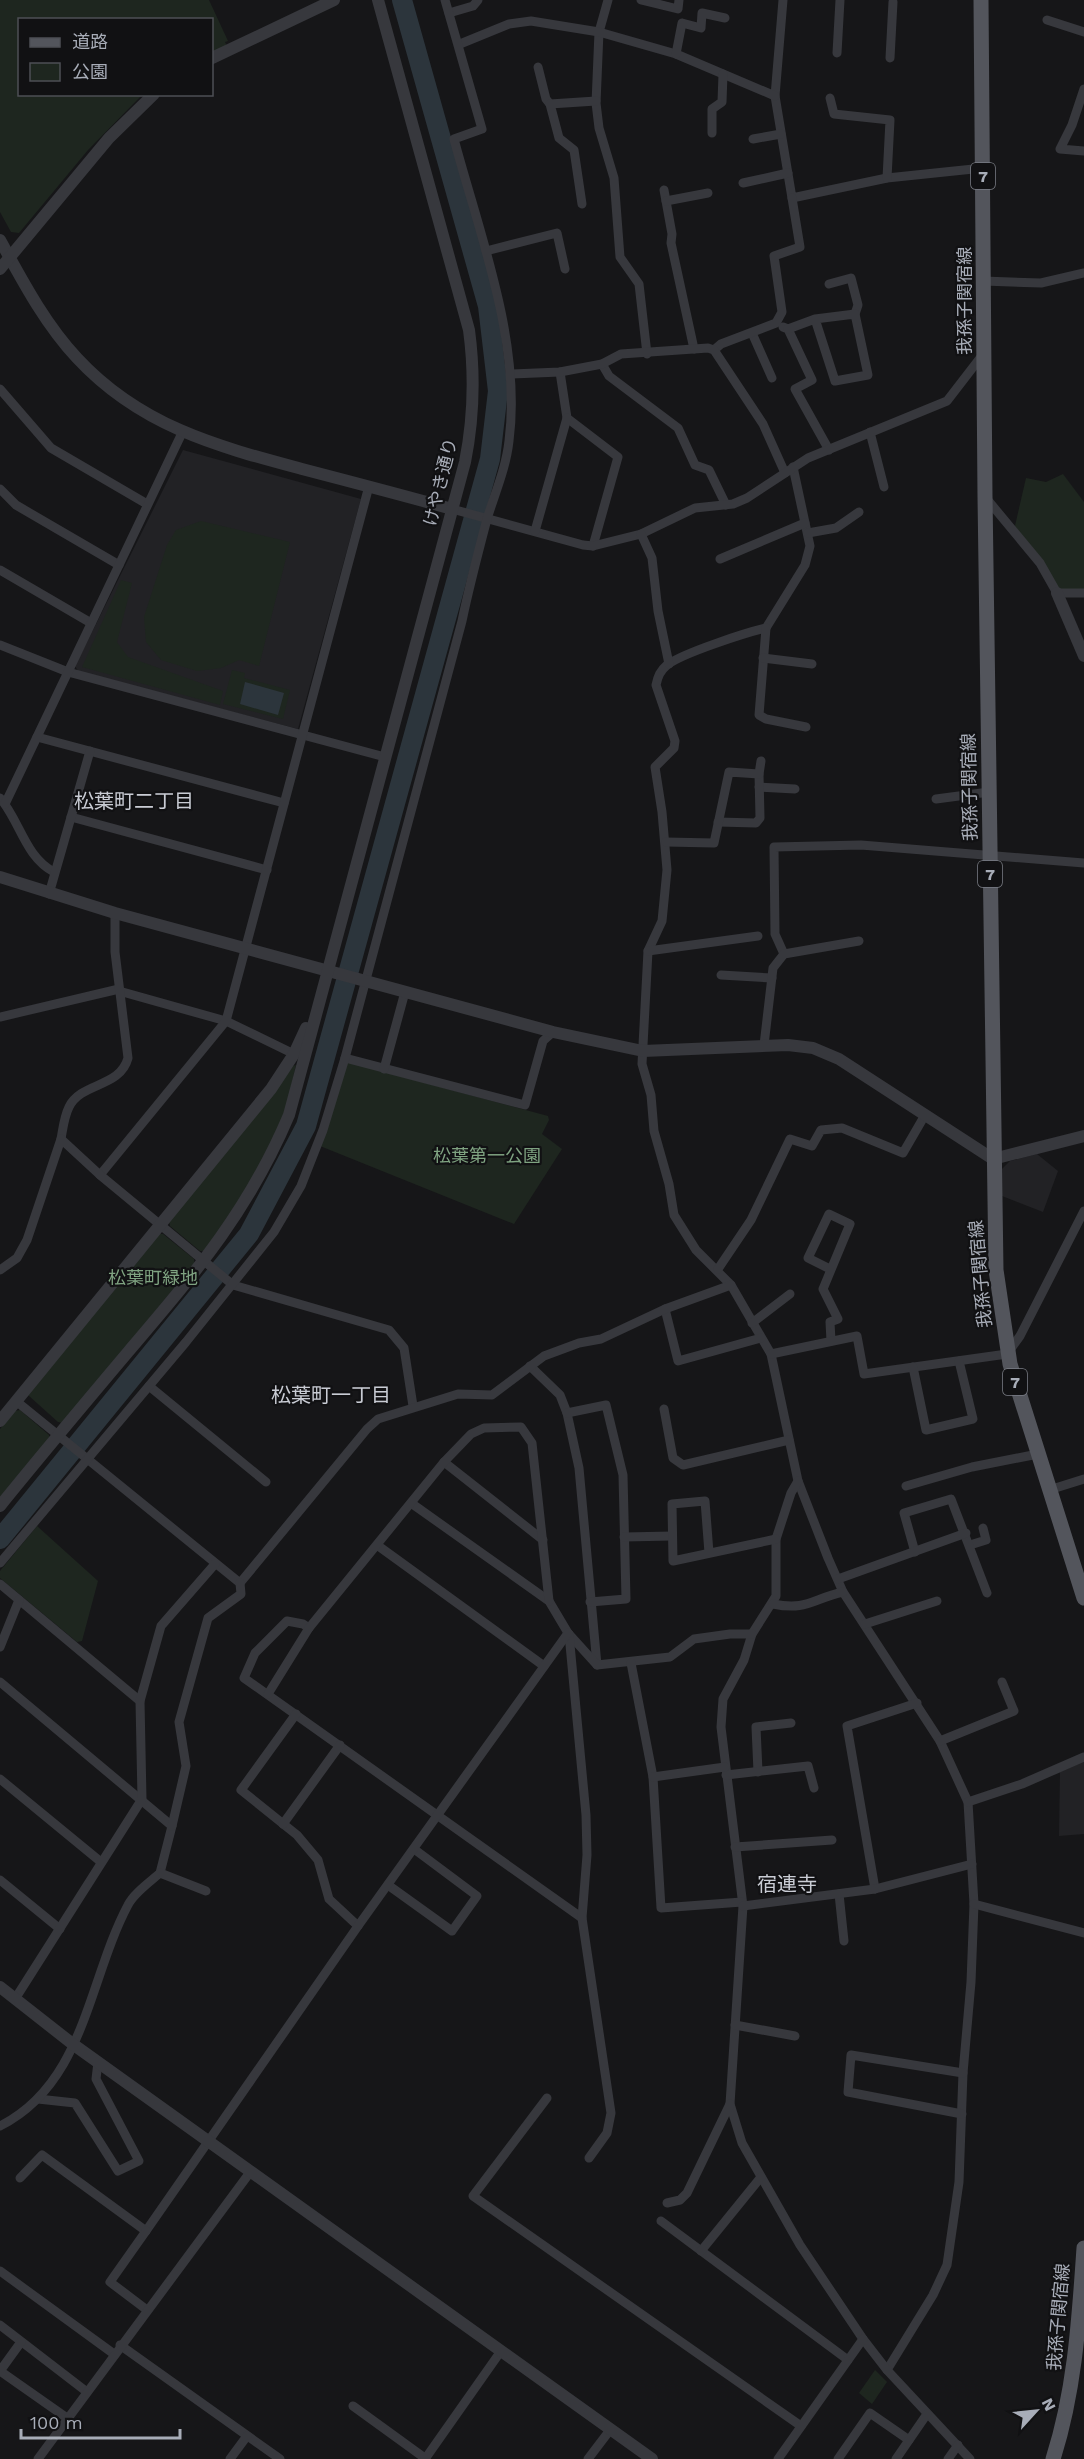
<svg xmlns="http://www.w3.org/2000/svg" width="1084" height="2459" font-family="'Work Sans','Noto Sans JP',sans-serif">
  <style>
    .built { fill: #222225 }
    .green { fill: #1e261f }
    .water { fill: #2c353c }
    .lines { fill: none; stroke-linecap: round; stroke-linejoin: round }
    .river { stroke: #2c353c; stroke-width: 20 }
    .minor { stroke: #37383d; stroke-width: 9 }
    .tertiary { stroke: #37383d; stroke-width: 12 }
    .primary { stroke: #53555c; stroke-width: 15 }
    .labels { text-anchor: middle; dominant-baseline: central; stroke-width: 4.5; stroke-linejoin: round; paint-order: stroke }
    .shield { fill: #111113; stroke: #7b7e86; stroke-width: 1.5 }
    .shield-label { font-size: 16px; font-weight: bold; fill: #a8adb8 }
    .street-label { font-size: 18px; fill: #a8adb8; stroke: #111113 }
    .park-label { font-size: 18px; fill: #7fa381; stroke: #111113 }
    .neighbourhood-label { font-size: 20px; fill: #c9ccd4; stroke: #111113 }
  </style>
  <rect width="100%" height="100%" fill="#161618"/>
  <g class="built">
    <path d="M183,450L361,499L298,729L78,671L75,666Z"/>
    <path d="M1037,1154L1058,1171L1043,1212L1002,1196L1001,1170L1010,1161Z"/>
    <path d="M1084,1762V1834L1059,1836L1060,1772Z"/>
  </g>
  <g class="green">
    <path d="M0,0H209L228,41L225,42L227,46L212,55V20H20V94L142,95L88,150L19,233L11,232L0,212Z"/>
    <path d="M1063,474L1084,502V593H1057L1014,530L1026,478L1046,482Z"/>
    <path d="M201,521L290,542L259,666L239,660L221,668L197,671L161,660L146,642L144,617L167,545L176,530Z"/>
    <path d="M121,580L132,583L117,642L128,657L223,691L220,705L82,667Z"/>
    <path d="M232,670L245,673L244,678L290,690L283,719L223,704Z"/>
    <path d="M347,1062L548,1116L549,1120L542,1134L562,1149L514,1224L320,1146Z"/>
    <path d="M296,1065L285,1113L258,1173L205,1251H200L170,1226L169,1221L293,1066Z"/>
    <path d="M159,1234H163L194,1259V1264L63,1423L58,1422L28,1395Z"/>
    <path d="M20,1410L49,1435L50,1439L0,1499V1429L15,1411Z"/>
    <path d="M37,1526L98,1581L82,1641L77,1642L0,1578V1571Z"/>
    <path d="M875,2370L887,2382L872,2404L859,2393Z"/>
  </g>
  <path class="water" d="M245,682L284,693L278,715L240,704Z"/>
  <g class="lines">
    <path class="river" d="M0,1539L249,1234L306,1126L490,459L498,391L488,306L402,0"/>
    <g class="minor">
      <path d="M608,0L599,32L596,103L599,128L614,178L620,257L639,284L647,354"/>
      <path d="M641,0L678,9L679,0"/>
      <path d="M783,0L775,96L792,198L887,178L983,168"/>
      <path d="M449,13L473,6L478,0"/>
      <path d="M1047,20L1084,32"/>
      <path d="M460,44L509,24L531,21L599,32L676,54L775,96"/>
      <path d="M837,53L840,0"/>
      <path d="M676,54L682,23L701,28L702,13L725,18"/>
      <path d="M890,58L893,2"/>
      <path d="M538,67L546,99L550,104"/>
      <path d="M1084,89L1072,125L1060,149L1084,151"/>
      <path d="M830,98L834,114L890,120L887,178"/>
      <path d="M712,133V109L722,102L723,74"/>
      <path d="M753,139L781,134"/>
      <path d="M743,183L788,173"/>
      <path d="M664,190L672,234L671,243L694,349"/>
      <path d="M666,201L708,193"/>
      <path d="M582,204L574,150L559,138L550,104L596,101"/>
      <path d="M486,251L557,233L565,269"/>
      <path d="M983,281L1041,283L1084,273"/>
      <path d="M829,284L851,278L858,305L855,314"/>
      <path d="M783,327L788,329L812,380L795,389L829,450"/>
      <path d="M788,329L815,319L855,314L868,375L835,381L815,319"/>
      <path d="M752,333L772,378"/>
      <path d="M714,350L721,344L776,323L782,312L774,256L800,247L792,198"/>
      <path d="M602,364L609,376L678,428L695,465L709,470L726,505"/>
      <path d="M560,372L567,418L618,457L593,546"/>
      <path d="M512,374L560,372L602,364L621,354L708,348L714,350L763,424L785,473"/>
      <path d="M0,389L51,448L147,504"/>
      <path d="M870,432L884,487"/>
      <path d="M793,467L810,546L805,565L766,628C745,633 683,653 667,665C660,671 658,676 656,685L675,741L674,748L655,767L662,812L667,870L662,921L648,951L642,1064L651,1095L654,1131L669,1184L674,1215L696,1250L731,1285L771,1354L798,1481L828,1558L843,1592L940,1741L968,1802L974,1904L971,1982L963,2073L959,2182L947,2265L933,2295L887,2370"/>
      <path d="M0,489L16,505L119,565"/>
      <path d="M986,498L1040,563L1057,593H1084"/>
      <path d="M452,509L583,545L593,546L641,534L695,508L733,504L747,498L808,458L947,401L984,353"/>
      <path d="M535,531L567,418"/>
      <path d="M808,533L836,528L859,512"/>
      <path d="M641,534L652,558L658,611L669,664"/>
      <path d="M720,559L805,523"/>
      <path d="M0,570L91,623"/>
      <path d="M766,628L759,715L766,719L806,727"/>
      <path d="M0,645L68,672L385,757"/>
      <path d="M763,658L812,664"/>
      <path d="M37,737L284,803"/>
      <path d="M759,787L795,789"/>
      <path d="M0,798C20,821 25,857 54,872"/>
      <path d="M936,799L989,792"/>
      <path d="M5,804L182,433"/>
      <path d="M71,817L267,870"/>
      <path d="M718,822L756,823L760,818L759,774"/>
      <path d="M666,842L714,843L729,772L759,774L761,761"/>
      <path d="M49,894L90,751"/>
      <path d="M648,951L758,936"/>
      <path d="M784,954L775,934L774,847L861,845L1084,863"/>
      <path d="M721,975L772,978"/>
      <path d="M119,991L226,1021L294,1054"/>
      <path d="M0,1017L119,989"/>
      <path d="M764,1045L773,968L784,954L859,941"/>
      <path d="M345,1058L525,1105L543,1041L553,1032"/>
      <path d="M384,1069L405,992"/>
      <path d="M61,1139C63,1128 64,1117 69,1107C81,1082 120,1088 128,1058L115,952V913"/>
      <path d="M100,1175L226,1021L369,486"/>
      <path d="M718,1269L751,1220L790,1139L812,1146L821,1130L842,1128L903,1153L925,1115"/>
      <path d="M830,1269L808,1258L829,1214L850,1224L823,1289L838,1319L830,1322L831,1341"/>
      <path d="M0,1270L17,1258L27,1240L61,1139L100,1175L233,1285L389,1330L404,1348L413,1406"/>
      <path d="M665,1309L678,1361L761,1338"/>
      <path d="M752,1323L790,1294"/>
      <path d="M771,1354L857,1336L864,1374L1007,1354L1020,1336L1084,1211"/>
      <path d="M530,1366L560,1395L567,1413L579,1468L597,1665"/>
      <path d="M913,1367L926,1430L973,1419L959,1361"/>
      <path d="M149,1386L266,1482"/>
      <path d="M16,1401L240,1583L367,1429L378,1419L458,1394L492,1395L544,1356L579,1343L601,1339L665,1309L731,1285"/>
      <path d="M664,1409L673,1458L683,1465L789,1440"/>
      <path d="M567,1413L606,1405L623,1475L626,1599L590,1602"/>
      <path d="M444,1462L543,1540"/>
      <path d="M798,1481L791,1493L776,1539V1596L752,1634L744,1660L723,1699L721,1727L743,1906L730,2104L742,2143L800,2245L863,2339L887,2370L970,2459"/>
      <path d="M906,1486L972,1467L1038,1454"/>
      <path d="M1049,1490L1084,1479"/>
      <path d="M411,1503L549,1601L568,1633L597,1665L670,1657L694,1639L730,1634H752"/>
      <path d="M624,1537L672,1536"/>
      <path d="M377,1545L544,1666"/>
      <path d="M970,1545L986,1540L983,1528"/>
      <path d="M915,1552L904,1513L951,1499L987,1593"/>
      <path d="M709,1553L705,1501L672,1504L673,1561L776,1539"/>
      <path d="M0,1563L186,1342L274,1232L301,1186L323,1130L345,1058L462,621C469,587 478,553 487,519C495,493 506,468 509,441C522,342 479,233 454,139L482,129L445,0"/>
      <path d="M838,1579L966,1533"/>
      <path d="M0,1584L140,1701"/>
      <path d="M773,1604C807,1611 812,1599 843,1592"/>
      <path d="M865,1624L937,1601"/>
      <path d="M309,1628L303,1624L287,1621L255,1653L244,1678L582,1918"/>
      <path d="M569,1634L586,1815L587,1855L582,1918L611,2113L607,2133L589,2158"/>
      <path d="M0,1647L19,1600"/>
      <path d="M631,1663L653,1777L661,1908L742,1902"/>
      <path d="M0,1682L172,1826L160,1873"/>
      <path d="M268,1694L309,1628L444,1462L471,1434L484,1428L521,1427L532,1443L549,1601"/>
      <path d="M296,1714L241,1790L297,1835L318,1860L329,1899L358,1926"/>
      <path d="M940,1741L1014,1711L1002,1682"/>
      <path d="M758,1772L756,1727L791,1723"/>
      <path d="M726,1775L808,1766L814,1788"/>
      <path d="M653,1777L725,1767"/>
      <path d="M0,1779L101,1862"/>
      <path d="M968,1802L1022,1784L1084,1757"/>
      <path d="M283,1824L340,1745"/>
      <path d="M172,1826L186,1766L179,1722L208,1618L241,1594L240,1583"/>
      <path d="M735,1847L832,1840"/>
      <path d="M0,1880L60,1929"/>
      <path d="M388,1885L452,1931L477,1896L414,1849"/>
      <path d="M875,1889L847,1726L917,1703"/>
      <path d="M839,1894L844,1941"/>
      <path d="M974,1904L1084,1933"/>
      <path d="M743,1906L875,1889L972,1864"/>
      <path d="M15,1999L142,1799L140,1701L161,1626L215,1564"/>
      <path d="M735,2025L795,2036"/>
      <path d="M547,2098L473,2196L801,2426"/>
      <path d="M38,2099L75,2103L118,2171L139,2161L96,2079L98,2062"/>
      <path d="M962,2114L848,2092L851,2055L963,2073"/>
      <path d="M0,2126C85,2083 88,1980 128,1905C134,1893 150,1882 160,1873L206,1891"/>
      <path d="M20,2178L42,2155L146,2231L358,1926L568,1633"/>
      <path d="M667,2203L680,2200L687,2193L730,2104"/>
      <path d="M661,2221L848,2360"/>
      <path d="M146,2231L110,2282L147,2310"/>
      <path d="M701,2251L761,2177"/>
      <path d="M0,2271L114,2354"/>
      <path d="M0,2325L87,2392"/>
      <path d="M21,2342L0,2371L67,2418"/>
      <path d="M120,2345L280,2459"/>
      <path d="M353,2406L426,2459"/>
      <path d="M38,2459L251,2171"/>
      <path d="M230,2459L247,2436"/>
      <path d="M425,2459L501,2351"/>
      <path d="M588,2459L610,2430"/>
      <path d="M778,2459L863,2339"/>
      <path d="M838,2459L870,2413L909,2440"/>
      <path d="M896,2459L927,2414"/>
      <path d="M948,2459L958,2445"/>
    </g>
    <g class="tertiary">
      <path d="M212,58L334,0"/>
      <path d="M0,240C22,280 45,324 77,358C140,426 216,446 302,469C352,482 402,495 452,509"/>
      <path d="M0,269L109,138L154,94"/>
      <path d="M1057,593L1084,656"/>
      <path d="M0,877L115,913L553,1032L643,1051L788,1045L813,1048L839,1059L993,1159L1084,1136"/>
      <path d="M0,1421L271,1089L294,1054L306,1028"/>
      <path d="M0,1506C42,1454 85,1403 128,1352C195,1273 248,1212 289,1115L465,462C474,417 475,375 469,330L378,0"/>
      <path d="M0,1987L74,2045L652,2459"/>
    </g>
    <g class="primary">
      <path d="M981,0L985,496L996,1270L1010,1364L1084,1598"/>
      <path d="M1053,2459C1075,2390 1079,2320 1084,2248"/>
    </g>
  </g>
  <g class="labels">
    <g class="shield">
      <rect x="971" y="163" width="24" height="26" rx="4.5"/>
      <rect x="978" y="861" width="24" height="26" rx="4.5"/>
      <rect x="1003" y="1369" width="24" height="26" rx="4.5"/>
    </g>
    <g class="shield-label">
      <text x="983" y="176">7</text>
      <text x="990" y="874">7</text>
      <text x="1015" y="1382">7</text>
    </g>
    <g class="street-label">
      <text transform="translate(964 301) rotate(-90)">我孫子関宿線</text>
      <text transform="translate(440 482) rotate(-76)">けやき通り</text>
      <text transform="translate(969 787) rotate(-91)">我孫子関宿線</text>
      <text transform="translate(980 1274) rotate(-95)">我孫子関宿線</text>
      <text transform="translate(1058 2317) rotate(-85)">我孫子関宿線</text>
    </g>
    <g class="park-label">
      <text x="487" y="1155">松葉第一公園</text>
      <text x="153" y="1277">松葉町緑地</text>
    </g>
    <g class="neighbourhood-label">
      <text x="134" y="801">松葉町二丁目</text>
      <text x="331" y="1395">松葉町一丁目</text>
      <text x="787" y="1884">宿連寺</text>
    </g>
  </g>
  <rect x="18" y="18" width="195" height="78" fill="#111113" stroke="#4d4f55" stroke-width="1.5"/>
  <rect x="30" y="38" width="30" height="9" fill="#53555c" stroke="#4d4f55" stroke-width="1.5"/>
  <text x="72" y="48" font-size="18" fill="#a8adb8">道路</text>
  <rect x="30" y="63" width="30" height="18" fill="#1e261f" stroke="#4d4f55" stroke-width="1.5"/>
  <text x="72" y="78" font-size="18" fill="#a8adb8">公園</text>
  <g transform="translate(1036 2411) rotate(63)" stroke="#111113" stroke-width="4.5" paint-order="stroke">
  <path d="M0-4.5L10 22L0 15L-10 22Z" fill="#a8adb8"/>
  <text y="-9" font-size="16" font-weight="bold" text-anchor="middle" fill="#a8adb8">N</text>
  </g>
  <path d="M21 2429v9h159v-9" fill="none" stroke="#a8adb8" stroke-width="3"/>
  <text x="30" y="2429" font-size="18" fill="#a8adb8" stroke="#111113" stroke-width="4.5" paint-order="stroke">100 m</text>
</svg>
